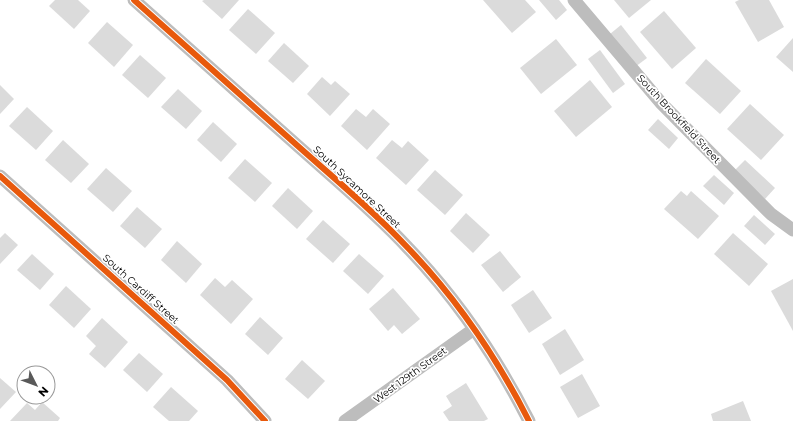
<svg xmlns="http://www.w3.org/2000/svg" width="793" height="421" font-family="Montserrat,sans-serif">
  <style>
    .building { fill: #dbdbdb }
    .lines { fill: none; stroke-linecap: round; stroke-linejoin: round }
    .minor { stroke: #bdbdbd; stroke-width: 13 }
    .cycleway-casing { stroke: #fff; stroke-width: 8 }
    .cycleway { stroke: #e8590c; stroke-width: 6 }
    .labels { text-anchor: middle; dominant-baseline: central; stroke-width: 3.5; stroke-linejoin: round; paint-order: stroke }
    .street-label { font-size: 10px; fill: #000; stroke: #fff }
  </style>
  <rect width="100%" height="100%" fill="#fff"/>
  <g class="building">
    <path d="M55,0H78L90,11L74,29L49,6Z"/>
    <path d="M204,0H239L222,19L202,1Z"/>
    <path d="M483,0H525L536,12L512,33Z"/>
    <path d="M539,0H559L567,10L556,20Z"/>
    <path d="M614,0H651L629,18Z"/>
    <path d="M739,0H769L784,27L758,42L735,2Z"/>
    <path d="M248,9L275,33L256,54L229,30Z"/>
    <path d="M664,11L696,48L672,69L640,32Z"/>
    <path d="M107,22L133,45L114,67L88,43Z"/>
    <path d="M621,25L647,58L635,67L610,34Z"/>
    <path d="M793,38V72L776,57Z"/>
    <path d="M556,39L577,65L541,94L520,68Z"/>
    <path d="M284,43L309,66L293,83L268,61Z"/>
    <path d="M600,50L625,84L613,93L588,59Z"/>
    <path d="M140,55L166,78L148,98L122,75Z"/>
    <path d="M706,59L741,91L720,114L685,83Z"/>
    <path d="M322,77L331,85L335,81L350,94L330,116L307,94Z"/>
    <path d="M590,80L612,107L576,137L554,111Z"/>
    <path d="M0,85L14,99L0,114Z"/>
    <path d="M178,89L202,111L186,129L161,107Z"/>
    <path d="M750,104L784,135L761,160L727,129Z"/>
    <path d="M27,107L53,131L36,150L9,126Z"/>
    <path d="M356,109L366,117L373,109L390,124L367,150L341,126Z"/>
    <path d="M658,119L678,138L669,149L648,130Z"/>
    <path d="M213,122L237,144L221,162L197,140Z"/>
    <path d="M63,140L89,164L71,183L45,160Z"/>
    <path d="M392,140L402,148L408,141L429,160L406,185L376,158Z"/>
    <path d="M245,159L272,183L255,202L228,178Z"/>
    <path d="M745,160L775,188L765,199L734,171Z"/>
    <path d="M106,168L132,191L113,212L87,189Z"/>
    <path d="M435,170L463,195L445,215L417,190Z"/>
    <path d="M714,175L734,193L724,205L703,186Z"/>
    <path d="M288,188L313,211L297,229L272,206Z"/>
    <path d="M681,191L687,196L691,191L719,216L698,239L664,209Z"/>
    <path d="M137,207L162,229L145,248L120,226Z"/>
    <path d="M466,213L490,235L473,253L450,231Z"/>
    <path d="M754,215L775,234L765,245L744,226Z"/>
    <path d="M323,220L350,244L333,263L306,239Z"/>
    <path d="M5,233L18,245L0,264V238Z"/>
    <path d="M733,233L768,264L749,286L714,254Z"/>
    <path d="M177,241L202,264L186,283L161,260Z"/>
    <path d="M500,251L521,277L503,292L481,265Z"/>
    <path d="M32,254L54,274L40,290L17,270Z"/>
    <path d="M359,254L384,276L368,294L343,271Z"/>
    <path d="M215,278L225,287L232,280L253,299L231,324L200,295Z"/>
    <path d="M793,279V331L771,291Z"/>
    <path d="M66,286L91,309L74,328L49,305Z"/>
    <path d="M393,288L420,319L402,334L394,325L388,331L369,309Z"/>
    <path d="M533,290L552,318L529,333L511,305Z"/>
    <path d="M260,317L283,338L268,355L245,334Z"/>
    <path d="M102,318L128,342L105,368L89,354L96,346L86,336Z"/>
    <path d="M565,329L584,360L560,375L542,344Z"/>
    <path d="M139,353L163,374L147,392L123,370Z"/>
    <path d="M302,360L325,381L308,399L285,379Z"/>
    <path d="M582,374L600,406L578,418L560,387Z"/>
    <path d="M0,378L16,392L0,409Z"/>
    <path d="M466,383L488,419L484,421H449L443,412L452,406L446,396Z"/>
    <path d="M171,387L198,411L189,421H169L153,407Z"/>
    <path d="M743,401L751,421H713L711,414Z"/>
    <path d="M42,402L60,418L58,421H10L27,403L35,410Z"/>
  </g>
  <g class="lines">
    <g class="minor">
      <path d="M134,0C186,46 238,93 290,139C330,175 372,209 408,248C457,299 497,358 529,421"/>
      <path d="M574,0L662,104L771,214L793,230"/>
      <path d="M0,176L227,380L265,421"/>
      <path d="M345,421L474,329"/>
    </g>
    <defs>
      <g id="cycleway">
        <path d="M134,0C186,46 238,93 290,139C330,175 372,209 408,248C457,299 497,358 529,421"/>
        <path d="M0,176L227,380L265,421"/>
      </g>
    </defs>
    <use href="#cycleway" class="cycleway-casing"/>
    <use href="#cycleway" class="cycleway"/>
  </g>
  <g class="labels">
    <g class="street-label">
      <text transform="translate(679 119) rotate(47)">South Brookfield Street</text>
      <text transform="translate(357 187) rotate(43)">South Sycamore Street</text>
      <text transform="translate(141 289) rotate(42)">South Cardiff Street</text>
      <text transform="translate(410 375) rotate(-36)">West 129th Street</text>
    </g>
  </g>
  <g transform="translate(36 385) rotate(132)"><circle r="19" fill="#ffffff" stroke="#999999"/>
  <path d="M0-3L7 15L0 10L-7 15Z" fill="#595959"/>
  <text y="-6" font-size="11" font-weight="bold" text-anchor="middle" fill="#000000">N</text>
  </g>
</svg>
